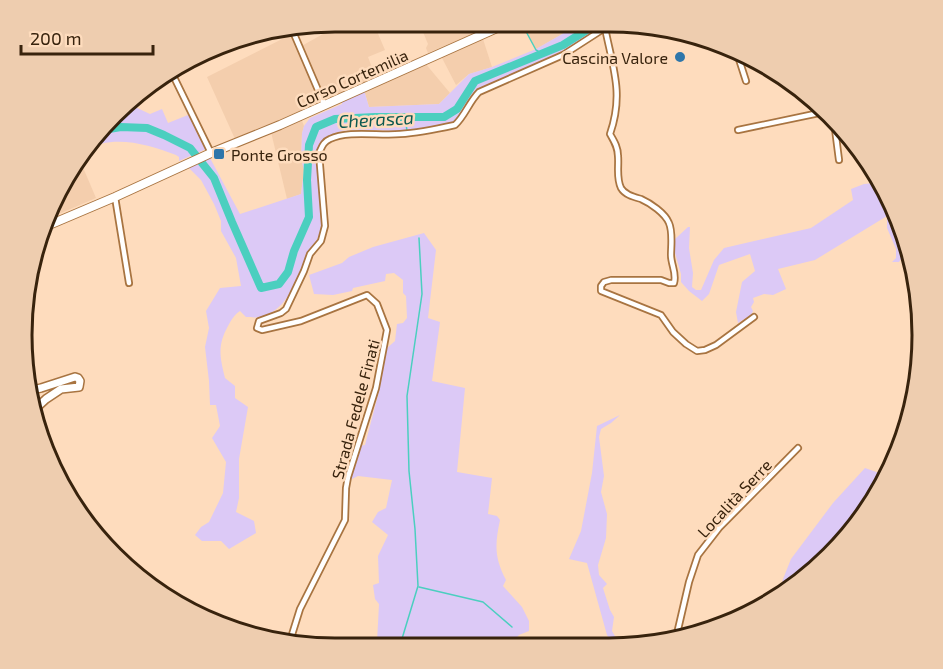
<svg xmlns="http://www.w3.org/2000/svg" width="943" height="669" font-family="'Exo 2',sans-serif">
  <style>
    .built { fill: #f4cead }
    .green { fill: #dcc9f6 }
    .lines { fill: none; stroke-linecap: round; stroke-linejoin: round }
    .stream { stroke: #4bcfbf; stroke-width: 1.5 }
    .river { stroke: #4bcfbf; stroke-width: 8 }
    .street-casing { stroke: #a87441; stroke-width: 8 }
    .secondary-casing { stroke: #a87441; stroke-width: 10 }
    .primary-casing { stroke: #a87441; stroke-width: 10 }
    .street { stroke: #fff; stroke-width: 4.5 }
    .secondary { stroke: #fff; stroke-width: 7 }
    .primary { stroke: #fff; stroke-width: 8 }
    .poi-dot { fill: #2e76aa; stroke: #fedcbd; stroke-width: 2 }
    .labels { text-anchor: middle; dominant-baseline: central; stroke-width: 5; stroke-linejoin: round; paint-order: stroke }
    .poi-label { font-size: 16px; fill: #38230d; stroke: #fedcbd; text-anchor: end }
    .street-label { font-size: 16px; fill: #38230d; stroke: #fedcbd }
    .water-label { font-size: 18px; font-style: italic; fill: #0b5850; stroke: #fedcbd }
    .rim { fill: none; stroke: #38230d; stroke-width: 3 }
  </style>
  <rect width="100%" height="100%" fill="#fedcbd"/>
  <g class="built">
    <path d="M335,21L373,22L385,50L368,57L376,78L235,139L207,77L290,35L298,48L323,34L319,23Z"/>
    <path d="M457,23L495,24L428,53L426,48L428,44L423,32L439,25L454,30Z"/>
    <path d="M523,24L578,25L536,49Z"/>
    <path d="M483,39L492,67L469,74L456,85L441,56Z"/>
    <path d="M425,63L450,93L439,104L369,107L364,90Z"/>
    <path d="M301,118L304,126L302,133L301,159L304,170L301,194L287,199L271,132Z"/>
    <path d="M79,158L96,198L45,220L53,196Z"/>
  </g>
  <g class="green">
    <path d="M578,25L604,26L565,50L479,90L471,97L458,118L451,123C438,126 414,130 401,131C379,132 345,125 327,137C321,141 319,147 317,153L322,224C321,236 314,243 309,253C296,277 290,310 260,317C255,318 250,317 246,317L240,311C234,315 232,319 228,326C217,346 220,357 225,378L235,386V398L248,407L239,459V498L236,512L254,521L256,533L229,549L221,541H202L195,535L201,527L209,522L223,493L226,462L212,438L220,426L216,405H210L209,381L205,347L209,328L206,311L220,288L241,286L236,258L221,231V221L214,204L201,180L189,168L210,158L240,214L301,194L304,170L301,159L302,133L304,126L310,118L342,104V100L364,90L369,107L439,104L469,74L492,67L536,49Z"/>
    <path d="M125,105L135,107L150,114L162,109L168,123L188,115L191,116L206,149L179,161V157L176,155C147,144 114,134 84,150L99,128Z"/>
    <path d="M876,183L903,230L897,238L907,249L899,262H892L896,258V249L887,228V216L815,260L778,269L786,289L773,295L764,294L753,298L754,302L751,307L753,311L751,315L738,323L736,312L742,282L755,271L750,254L719,265L709,294L702,301L689,291L681,282V274L675,253L674,240L688,227H690L689,248L693,273L692,287L696,290H701L714,260L724,248L811,228L853,200L851,189L864,184Z"/>
    <path d="M424,233L436,250L428,318L440,322L432,381L465,388L457,472L492,478L488,514L497,516L500,520C495,544 494,557 506,580L503,586L522,607L529,621V631L519,635L508,646H481L482,643L470,644L461,638L453,639L448,647H370L371,643L377,642L379,604L375,599L373,585L379,583L378,556L388,535L372,522L378,512L386,508L392,480L358,476L350,480L359,446L365,445L378,395L387,348L395,341L397,324L403,323L407,318L406,296L403,293V280L394,273L386,274L385,281L353,288L352,291L333,295L314,294L309,275L342,263L349,257L373,247Z"/>
    <path d="M620,415L611,423L601,429L599,437L604,476L601,492L607,514L606,538L598,565L599,575L607,584L603,588L610,610L614,617L612,631L620,645H613L607,635L587,563L569,559L581,531L592,473L597,426Z"/>
    <path d="M865,468L882,474L891,468L890,473L815,570L785,589L782,584L783,579L791,559L833,503Z"/>
  </g>
  <g class="lines">
    <g class="stream">
      <path d="M522,24L536,50L541,53"/>
      <path d="M405,116L407,131"/>
      <path d="M419,587L483,602L512,627"/>
      <path d="M398,647L401,642L418,586L415,529L409,471L407,396L422,294L419,238"/>
    </g>
    <path class="river" d="M97,131L121,127L147,128L164,135L190,148L214,178L232,222L261,288L279,284L288,272L294,251L309,217L307,180L309,145L316,127L335,119L375,117H444L457,109L475,81L563,45L593,26"/>
    <defs>
      <g id="street">
        <path d="M475,24L489,32"/>
        <path d="M291,27L324,104"/>
        <path d="M605,28C613,68 624,94 610,134C614,141 618,147 618,156C619,166 616,178 621,188C625,195 634,197 641,199C650,203 665,213 669,223C673,232 671,246 671,255C671,265 677,273 674,283H669L661,280H611L604,282L601,286V291L661,315L673,332L686,344L697,351L705,350L716,345L754,317"/>
        <path d="M737,53L746,81"/>
        <path d="M170,69L211,153"/>
        <path d="M830,117L835,129L839,160"/>
        <path d="M738,130L824,112"/>
        <path d="M115,197L129,283"/>
        <path d="M676,638L689,582L698,555L719,528L798,448"/>
        <path d="M290,641L300,609L345,520L346,488L348,477L376,388L387,330L377,304L367,295L301,321L262,330L257,328L259,321L281,313L286,309L304,271L310,254L321,241L325,226L319,153C322,147 323,142 330,139C348,130 379,136 400,134C418,133 437,129 455,125C465,116 469,102 479,92L563,55L608,26"/>
      </g>
      <path id="secondary" d="M28,391L41,388L75,377L78,378L80,381L79,387L61,389L46,399L33,411"/>
      <path id="primary" d="M42,228L115,197L211,153L280,125L506,24"/>
    </defs>
    <use href="#street" class="street-casing"/>
    <use href="#secondary" class="secondary-casing"/>
    <use href="#primary" class="primary-casing"/>
    <use href="#street" class="street"/>
    <use href="#secondary" class="secondary"/>
    <use href="#primary" class="primary"/>
  </g>
  <g class="poi-dot">
    <circle cx="680" cy="57" r="6"/>
    <rect x="213" y="148" width="12" height="12" rx="3"/>
  </g>
  <g class="labels">
    <g class="poi-label">
      <text x="668" y="57">Cascina Valore</text>
      <text x="231" y="154" text-anchor="start">Ponte Grosso</text>
    </g>
    <g class="street-label">
      <text transform="translate(352 78) rotate(-24)">Corso Cortemilia</text>
      <text transform="translate(355 409) rotate(-75)">Strada Fedele Finati</text>
      <text transform="translate(734 498) rotate(-47)">Località Serre</text>
    </g>
    <g class="water-label">
      <text transform="translate(376 119) rotate(-3)">Cherasca</text>
    </g>
  </g>
  <path d="M0 0H943V669H0ZM335 32H609A303 303 0 0 1 912 335V335A303 303 0 0 1 609 638H335A303 303 0 0 1 32 335V335A303 303 0 0 1 335 32Z" fill="#eecdaf" fill-rule="evenodd"/>
  <path class="rim" d="M335 32H609A303 303 0 0 1 912 335V335A303 303 0 0 1 609 638H335A303 303 0 0 1 32 335V335A303 303 0 0 1 335 32Z"/>
  <path d="M21 45v9h132v-9" fill="none" stroke="#38230d" stroke-width="3"/>
  <text x="30" y="45" font-size="18" fill="#38230d" stroke="#fedcbd" stroke-width="4.5" paint-order="stroke">200 m</text>
</svg>
